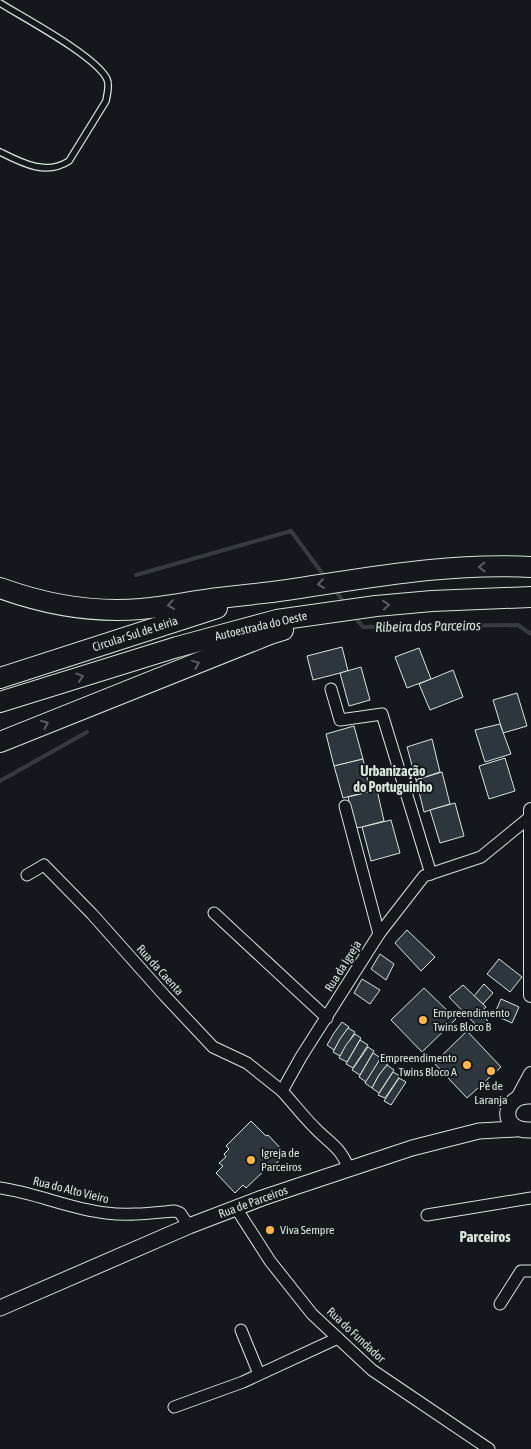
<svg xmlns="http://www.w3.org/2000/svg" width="531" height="1449" font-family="'Asap Condensed',sans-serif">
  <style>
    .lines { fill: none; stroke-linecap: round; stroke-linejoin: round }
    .stream { stroke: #363b3e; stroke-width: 4 }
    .building { fill: #2c363c; stroke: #d8e6dc }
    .service-casing { stroke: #d8e6dc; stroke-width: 8 }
    .minor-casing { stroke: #d8e6dc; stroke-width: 13 }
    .tertiary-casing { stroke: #d8e6dc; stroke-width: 16 }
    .secondary-casing { stroke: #d8e6dc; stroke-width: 17 }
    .motorway-casing { stroke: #d8e6dc; stroke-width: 22 }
    .service { stroke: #14181c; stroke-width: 5.5 }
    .minor { stroke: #14181c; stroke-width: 11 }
    .tertiary { stroke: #14181c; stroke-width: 14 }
    .secondary { stroke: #14181c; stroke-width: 15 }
    .motorway { stroke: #14181c; stroke-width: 20 }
    .oneway { stroke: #59605f }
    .poi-dot { fill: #ffb74d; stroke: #14181c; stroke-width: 2 }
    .labels { text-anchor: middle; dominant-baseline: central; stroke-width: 4; stroke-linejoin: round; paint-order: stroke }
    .street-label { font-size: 12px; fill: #d8e6dc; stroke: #14181c }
    .poi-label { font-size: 12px; fill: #d8e6dc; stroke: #14181c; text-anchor: start }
    .water-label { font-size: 14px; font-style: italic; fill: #d8e6dc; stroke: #14181c }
    .neighbourhood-label { font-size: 14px; font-weight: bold; fill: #d8e6dc; stroke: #14181c }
    .quarter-label { font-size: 15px; font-weight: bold; fill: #d8e6dc; stroke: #14181c }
  </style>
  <rect width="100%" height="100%" fill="#14181c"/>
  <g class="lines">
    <g class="stream">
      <path d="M136,575L291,531L325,577"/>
      <path d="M335,590L346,605"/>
      <path d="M354,616L363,627L518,625L531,634"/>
      <path d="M0,781L87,732"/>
    </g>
  </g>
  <g class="building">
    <path d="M342,647L348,671L313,680L307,656Z"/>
    <path d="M419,648L431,679L407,688L395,657Z"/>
    <path d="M361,667L370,700L349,706L340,673Z"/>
    <path d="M453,670L463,697L430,710L419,684Z"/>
    <path d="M517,693L527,726L503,733L493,700Z"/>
    <path d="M500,724L511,754L485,762L475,730Z"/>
    <path d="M354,726L363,759L334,766L326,734Z"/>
    <path d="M432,739L440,772L416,780L407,747Z"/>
    <path d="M505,758L515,791L489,799L479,766Z"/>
    <path d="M363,759L370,791L343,798L334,766Z"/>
    <path d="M442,772L450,804L424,812L416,780Z"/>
    <path d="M377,790L384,821L362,827L355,828L348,797Z"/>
    <path d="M455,803L464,836L440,843L430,810Z"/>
    <path d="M391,820L400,853L371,861L362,827Z"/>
    <path d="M407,930L435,957L421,971L395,943Z"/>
    <path d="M380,954L394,964L386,980L371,969Z"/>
    <path d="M499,959L522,977L510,992L487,974Z"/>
    <path d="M362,979L380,990L370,1004L354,993Z"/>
    <path d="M484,984L493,993L483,1004L474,996Z"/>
    <path d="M463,985L486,1007L480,1013L489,1022L480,1029L449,997Z"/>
    <path d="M424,988L456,1019L422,1052L391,1020Z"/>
    <path d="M501,999L519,1007L512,1023L494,1015Z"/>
    <path d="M342,1022L349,1027L341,1038L334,1050L327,1045L334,1033Z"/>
    <path d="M348,1028L355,1032L340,1056L333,1052L340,1039Z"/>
    <path d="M467,1031L501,1067L467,1098L434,1063Z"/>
    <path d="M355,1034L361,1038L347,1062L339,1058L346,1045Z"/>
    <path d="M360,1040L368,1045L353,1068L346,1064Z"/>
    <path d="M368,1047L374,1051L360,1075L352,1070Z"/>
    <path d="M373,1053L381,1058L366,1082L359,1077Z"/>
    <path d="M380,1059L387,1063V1065L379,1075L372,1088L365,1083Z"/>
    <path d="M387,1065L394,1070L379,1093L372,1088L379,1075Z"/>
    <path d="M393,1072L400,1076L385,1098L378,1095Z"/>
    <path d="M399,1078L406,1082L391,1105L384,1101Z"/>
    <path d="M251,1121L266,1136L268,1135L286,1154L268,1171L266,1169L246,1188L243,1185L235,1193L216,1173L223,1166L219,1163L226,1157L224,1154L229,1149L226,1146Z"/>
  </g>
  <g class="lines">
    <defs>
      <path id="service" d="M0,3C24,18 96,56 107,79C110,86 107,94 106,101L69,161C46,176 22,163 0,152"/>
      <g id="minor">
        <path d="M331,689L340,720L382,714L431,874"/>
        <path d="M345,806L379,934"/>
        <path d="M27,875L44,865L92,914L165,996L213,1047L247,1063L282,1091"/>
        <path d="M214,913L327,1018"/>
        <path d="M349,1169C340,1146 330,1144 314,1127C303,1116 293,1103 282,1091L301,1057L379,934L424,876L481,857L530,817"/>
        <path d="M0,1188C36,1193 70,1209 106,1213C129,1216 152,1213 175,1211L180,1213L189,1226"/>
        <path d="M236,1208L270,1261L312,1314L372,1370L489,1449"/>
        <path d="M427,1215L531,1198"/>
        <path d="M500,1304L521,1271H531"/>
        <path d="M241,1330L259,1374"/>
        <path d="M174,1407L243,1382L338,1338"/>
      </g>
      <g id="tertiary">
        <path d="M531,810V995"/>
        <path d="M518,1098L531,1074"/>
      </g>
      <g id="secondary">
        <path d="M531,1096C502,1094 498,1132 531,1130"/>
        <path d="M0,1308L189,1226L262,1198L412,1148L479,1131L516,1129"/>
      </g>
      <g id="motorway">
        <path d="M0,588C44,604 94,613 141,609C167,607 193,601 219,598C237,596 255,594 272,592C358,580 444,562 531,567"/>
        <path d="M0,678L217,608"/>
        <path d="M0,702L177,647L277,620L376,606L432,601L531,597"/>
        <path d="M0,742L270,634L283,630"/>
      </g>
    </defs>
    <use href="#service" class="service-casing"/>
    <use href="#minor" class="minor-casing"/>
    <use href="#tertiary" class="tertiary-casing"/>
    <use href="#secondary" class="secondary-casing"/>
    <use href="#motorway" class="motorway-casing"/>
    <use href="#service" class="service"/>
    <use href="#minor" class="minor"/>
    <use href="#tertiary" class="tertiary"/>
    <use href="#secondary" class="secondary"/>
    <use href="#motorway" class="motorway"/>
  </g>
  <defs><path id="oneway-chevron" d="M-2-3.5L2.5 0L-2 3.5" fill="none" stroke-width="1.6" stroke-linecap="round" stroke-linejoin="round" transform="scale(1.25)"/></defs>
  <g class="oneway">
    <use href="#oneway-chevron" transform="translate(482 567) rotate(179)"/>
    <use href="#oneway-chevron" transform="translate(321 584) rotate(172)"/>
    <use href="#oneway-chevron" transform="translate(171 605) rotate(172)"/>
    <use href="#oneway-chevron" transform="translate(386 605) rotate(-5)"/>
    <use href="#oneway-chevron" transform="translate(196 664) rotate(-22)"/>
    <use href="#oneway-chevron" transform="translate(80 677) rotate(-17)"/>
    <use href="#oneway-chevron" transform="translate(45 724) rotate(-22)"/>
  </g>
  <g class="poi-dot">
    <circle cx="423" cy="1020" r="5"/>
    <circle cx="467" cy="1065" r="5"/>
    <circle cx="491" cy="1071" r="5"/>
    <circle cx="251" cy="1160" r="5"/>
    <circle cx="270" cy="1230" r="5"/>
  </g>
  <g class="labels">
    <g class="street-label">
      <text transform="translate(261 626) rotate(-13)">Autoestrada do Oeste</text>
      <text transform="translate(135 634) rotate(-18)">Circular Sul de Leiria</text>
      <text transform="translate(343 966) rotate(-58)">Rua da Igreja</text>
      <text transform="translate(160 970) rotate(48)">Rua da Caenta</text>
      <text transform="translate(71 1190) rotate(14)">Rua do Alto Vieiro</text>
      <text transform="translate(253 1202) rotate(-20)">Rua de Parceiros</text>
      <text transform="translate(356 1335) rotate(43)">Rua do Fundador</text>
    </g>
    <g class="poi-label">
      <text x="433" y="1013">Empreendimento<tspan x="433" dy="14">Twins Bloco B</tspan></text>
      <text x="457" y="1058" text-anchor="end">Empreendimento<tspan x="457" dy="14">Twins Bloco A</tspan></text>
      <text x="491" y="1086" text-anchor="middle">Pé de<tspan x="491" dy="14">Laranja</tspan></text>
      <text x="261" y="1153">Igreja de<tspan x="261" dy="14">Parceiros</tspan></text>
      <text x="280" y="1230">Viva Sempre</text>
    </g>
    <g class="water-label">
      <text transform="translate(428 626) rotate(-1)">Ribeira dos Parceiros</text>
    </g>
    <g class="neighbourhood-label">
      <text x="393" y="771">Urbanização<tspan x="393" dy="16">do Portuguinho</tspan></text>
    </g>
    <g class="quarter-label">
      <text x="485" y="1236">Parceiros</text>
    </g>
  </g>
</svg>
